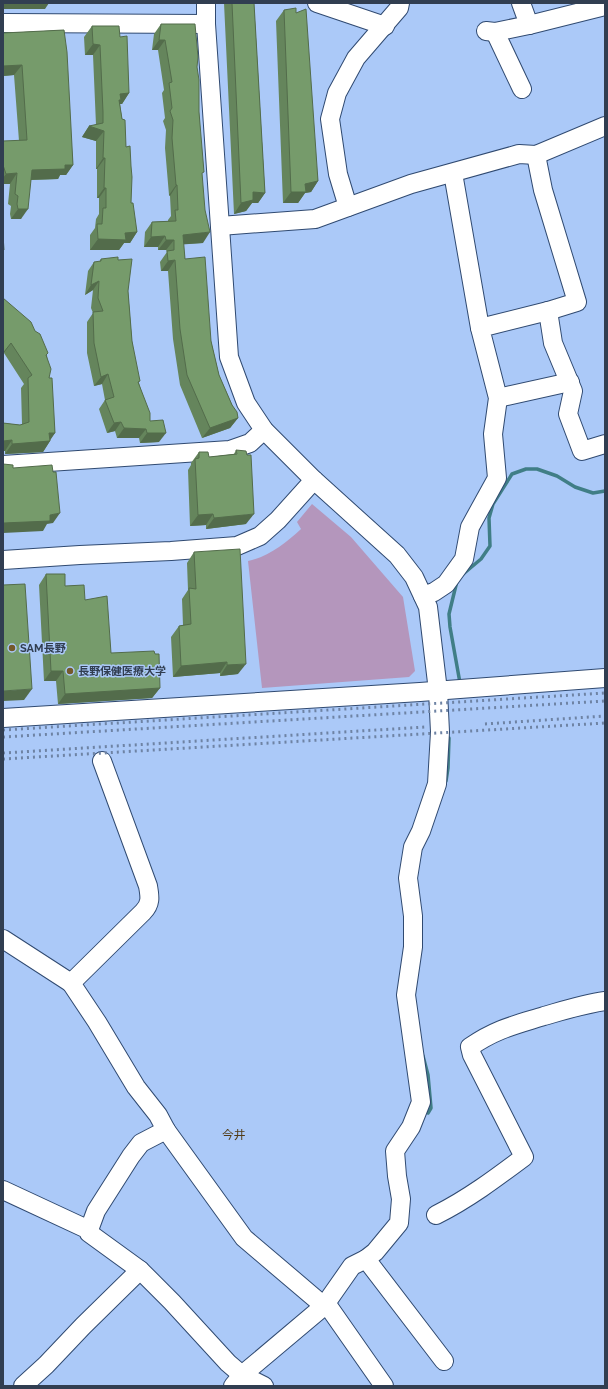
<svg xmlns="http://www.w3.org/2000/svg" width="608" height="1389" font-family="Raleway,'Noto Sans JP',sans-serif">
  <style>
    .green { fill: #b496bc }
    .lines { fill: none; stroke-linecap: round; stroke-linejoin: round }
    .stream { stroke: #407e86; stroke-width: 3.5 }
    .minor-casing { stroke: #304a71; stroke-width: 20 }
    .minor { stroke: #fff; stroke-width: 18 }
    .rail { stroke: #6e83a4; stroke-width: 3; stroke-dasharray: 2 4; stroke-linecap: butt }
    .wall { fill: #65855c }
    .shaded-wall { fill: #536c4b }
    .building { fill: #769b6b; stroke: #536c4b }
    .poi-dot { fill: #74592b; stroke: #abc9f8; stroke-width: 1.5 }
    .labels { text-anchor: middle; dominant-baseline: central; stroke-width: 3; stroke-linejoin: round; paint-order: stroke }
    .poi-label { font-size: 11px; font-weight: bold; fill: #313e51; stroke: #abc9f8; text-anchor: start }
    .neighbourhood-label { font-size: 12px; fill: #513b17; stroke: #abc9f8 }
  </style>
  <rect width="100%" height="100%" fill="#abc9f8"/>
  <path class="green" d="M312,504L351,537L403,597L415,671L409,677L262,688L248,561C268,557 286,543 301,529L297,522Z"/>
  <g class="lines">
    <g class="stream">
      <path d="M462,575L481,559L490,546L489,518L493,504L512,474L526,469H537L557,476L575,487L593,493L605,491"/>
      <path d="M457,581L449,614L450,627L460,683"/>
      <path d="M446,781L448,768L449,738"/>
      <path d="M423,1056L428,1075L431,1108L428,1113"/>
    </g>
    <defs>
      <g id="minor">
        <path d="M206,3V24L229,357L246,403L264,430L314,480L397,555L414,577L428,607L438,691L440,732L437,784L421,831L413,847L408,878L413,916V947L406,995L421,1102L411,1127L395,1151L397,1176L401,1199L399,1223L375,1252L366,1259L352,1266L324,1306L242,1375L233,1386"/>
        <path d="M317,3L385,26"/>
        <path d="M521,3L529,25"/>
        <path d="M3,23L206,24"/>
        <path d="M486,31L495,32L529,25L601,7"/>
        <path d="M495,32L522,89"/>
        <path d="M453,173L480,328"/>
        <path d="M348,207L338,174L330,119L337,93L356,58L399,8L400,3"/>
        <path d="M220,226L315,219L411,184L519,154L536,155L605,126"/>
        <path d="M548,311L553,343L573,391L568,414L582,451L605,444"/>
        <path d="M498,398L570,382"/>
        <path d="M3,465L230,450L250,443L264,430"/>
        <path d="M3,560L80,555L171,551L237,546L260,536L278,520L314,480"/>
        <path d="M423,596L434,592L446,584L464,559L470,527L497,478L493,434L498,398L480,328L548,311L577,302L543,190L536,155"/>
        <path d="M3,718L420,692L605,678"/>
        <path d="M3,939L71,983"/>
        <path d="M166,1130L244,1238L324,1306"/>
        <path d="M3,1190L89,1230V1233L140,1270L172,1302L228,1363L242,1375L264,1386"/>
        <path d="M436,1215C468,1199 496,1178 524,1157L472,1055L470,1047C496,1029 515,1025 544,1016C565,1010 584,1004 605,1001"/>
        <path d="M89,1230L96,1211L131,1156L141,1143L166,1130L158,1115L136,1087L97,1022L71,983L143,912C151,904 150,897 148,886L102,761"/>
        <path d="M366,1259L444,1361"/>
        <path d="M326,1303L384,1386"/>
        <path d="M23,1386L46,1365L83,1326L140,1270"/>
      </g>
    </defs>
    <use href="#minor" class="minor-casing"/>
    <use href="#minor" class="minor"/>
    <g class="rail">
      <path d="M485,724L605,716"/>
      <path d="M3,730L605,693"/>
      <path d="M3,737L605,701"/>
      <path d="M3,753L425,727"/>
      <path d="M3,759L605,723"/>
    </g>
  </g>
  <g class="wall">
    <path d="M224,3H254L265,193L258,203H252L246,211L234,214Z"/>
    <path d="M284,10L296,13L318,181L311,192L305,193L298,203H283L276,21Z"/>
    <path d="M161,24L197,67L202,175L203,243L183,244L185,259L211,341L219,375L238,418L230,428L202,438L180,385L173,339L168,271H161L160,262L167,252L166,250H158V247H144L145,232L152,222L168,221V220L171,216L170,196L169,195L165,148L166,130L163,121L165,118L162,93L164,90L158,50H152L154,34Z"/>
    <path d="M92,26L120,37L129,93L122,104H120L126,147L131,203L137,232L130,243H124L119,250H90V235L95,228L96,219L99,214V198H97V169H96V141L82,137L89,126L96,125L93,55H85L84,37Z"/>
    <path d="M64,30L73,165L66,175H60L58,179L31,180L21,219H11L10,214L11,206L8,204L10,184H3V141H19L14,75L3,76V33Z"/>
    <path d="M101,259L118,260L128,291L132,341L139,383L150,421L159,442L140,443L139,438H117L115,431L107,433L99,409L105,400L102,384L94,386L87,353V322L93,313L91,308L93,290L85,295L88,271L94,262H99Z"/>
    <path d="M3,298L47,355L55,433L50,439V441L43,452L5,454V451H3V423L20,425L22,424L21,388L24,384L4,353L3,354Z"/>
    <path d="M236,450L246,524L206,529V525L190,526L188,470L191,465V463L199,452L209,457L234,454Z"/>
    <path d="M194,552L238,674L220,676V673L173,677L171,637L179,626L183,625L182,599L188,590L187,563Z"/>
    <path d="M46,574L85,600L111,653L160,688L152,698L58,704L56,681H44L39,585Z"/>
  </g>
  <g class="shaded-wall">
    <path d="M3,3H49L45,9H3Z"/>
    <path d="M159,40H165L158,50H152Z"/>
    <path d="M93,44L100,45L93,55H85Z"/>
    <path d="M22,65L14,75L3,76V66Z"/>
    <path d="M129,93L122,104H118L120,94Z"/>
    <path d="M89,126L104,131L96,141L82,137Z"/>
    <path d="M103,158H105L97,169H96Z"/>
    <path d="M65,165H73L66,175H60L58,179L25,180L32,170Z"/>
    <path d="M17,173L10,184H3V178L6,174Z"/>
    <path d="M318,181L311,192L305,193L298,203H283L291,192L305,184Z"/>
    <path d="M176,185H177L170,196L169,195Z"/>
    <path d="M104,188H106L99,198H97Z"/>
    <path d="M253,192L265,193L258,203H252L246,211L234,214L241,203Z"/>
    <path d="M18,209H28L21,219H11Z"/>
    <path d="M137,232L130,243H124L119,250H90L98,239L125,233Z"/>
    <path d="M210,232L203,243L175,245L183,235Z"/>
    <path d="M165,236L158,247H144L151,237Z"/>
    <path d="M166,240H174L166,250H158Z"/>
    <path d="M175,260L168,271H161L168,261Z"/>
    <path d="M99,281L93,290L85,295L91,285Z"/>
    <path d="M108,374L102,384L94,386L101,377Z"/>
    <path d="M238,418L230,428L202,438L210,428Z"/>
    <path d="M121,422L115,431L107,433L114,423Z"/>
    <path d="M124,428L146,429L139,438H117Z"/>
    <path d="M49,433H55L49,442L50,441L43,452L5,454L12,444Z"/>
    <path d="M147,433H166L159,442L140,443Z"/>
    <path d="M12,440L5,451H3V441Z"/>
    <path d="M60,513L53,523L47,524L43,531L3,533V523Z"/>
    <path d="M213,514L206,525L190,526L198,515Z"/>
    <path d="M254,514L246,524L206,529L214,518Z"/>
    <path d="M227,662L220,673L173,677L181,666Z"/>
    <path d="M246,664L238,674L220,676L227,665Z"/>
    <path d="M51,671H63L56,681H44Z"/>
    <path d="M160,688L152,698L58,704L65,694Z"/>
    <path d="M32,689L24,700L3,701V691Z"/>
  </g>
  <g class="building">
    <path d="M232,3H254L265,193L253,192V200L241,203Z"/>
    <path d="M296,8V13L306,9L318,181L305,184L306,192H291L284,10Z"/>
    <path d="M161,24H195L198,57L197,67L199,80V112L204,172L202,173L205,210L210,232L183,235L185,259L205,257L211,341L219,375L232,405L237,412L238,418L210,428L187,375L180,329L175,260L168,261L167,251L174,250V240H166L165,236L151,237L152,222L176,221L175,210H178L177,185H176L172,138L173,120L170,111L172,108L169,83L172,82L165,40H159Z"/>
    <path d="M92,26H119L120,37L127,36L129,93L120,94L121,100H119L122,119L125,120L126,147L130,146L131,166L132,177L131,203H133L137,232L125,233L126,240L98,239L97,224H102L103,208H106V188H104L105,158H103L104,131L89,126L103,123V112L100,45L93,44Z"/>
    <path d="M64,30L67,52L73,165H65V169L32,170L28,209H18L17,204L18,196L15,194L17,173L6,174L3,165V141L27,140L22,65L3,66V33Z"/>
    <path d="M3,235L4,250H3Z"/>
    <path d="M118,257V260L132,259L128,291L132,341L140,381L138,382L150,413V421L163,420L166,433H147L146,429L124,428L121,422L114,423L105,400L114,397L108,374L101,377L94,343L93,312L103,311L98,298L99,281L91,285L94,262L101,261V259Z"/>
    <path d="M3,298L31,322L35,331L40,334L48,353L46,355L51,369L49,378H52L55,433H49L50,441L12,444V440L3,441V423L20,425L29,422L28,378L32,375L11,343L4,352L3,351Z"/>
    <path d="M236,450L246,451L247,455H251L254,514L214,518L213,514L198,515L195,459L199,458V452H208L209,457L237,454Z"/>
    <path d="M3,464L13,465V468L52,465L53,472H56L60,513L50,515V521L3,523Z"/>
    <path d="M240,549L246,664L227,665V662L181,666L179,626L191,624L189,588L196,589L194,552Z"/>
    <path d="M46,574H65V586L84,585L85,600L107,596L111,653L154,651L155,654H159L160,688L65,694L63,671H51Z"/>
    <path d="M25,584L32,689L3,691V585Z"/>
  </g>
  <g class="poi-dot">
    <circle cx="12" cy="648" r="4"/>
    <circle cx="70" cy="671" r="4"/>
  </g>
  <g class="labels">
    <g class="poi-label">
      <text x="20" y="648">SAM長野</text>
      <text x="78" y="671">長野保健医療大学</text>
    </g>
    <g class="neighbourhood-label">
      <text x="234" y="1135">今井</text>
    </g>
  </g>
  <rect width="608" height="1389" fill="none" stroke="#313e51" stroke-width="8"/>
</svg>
